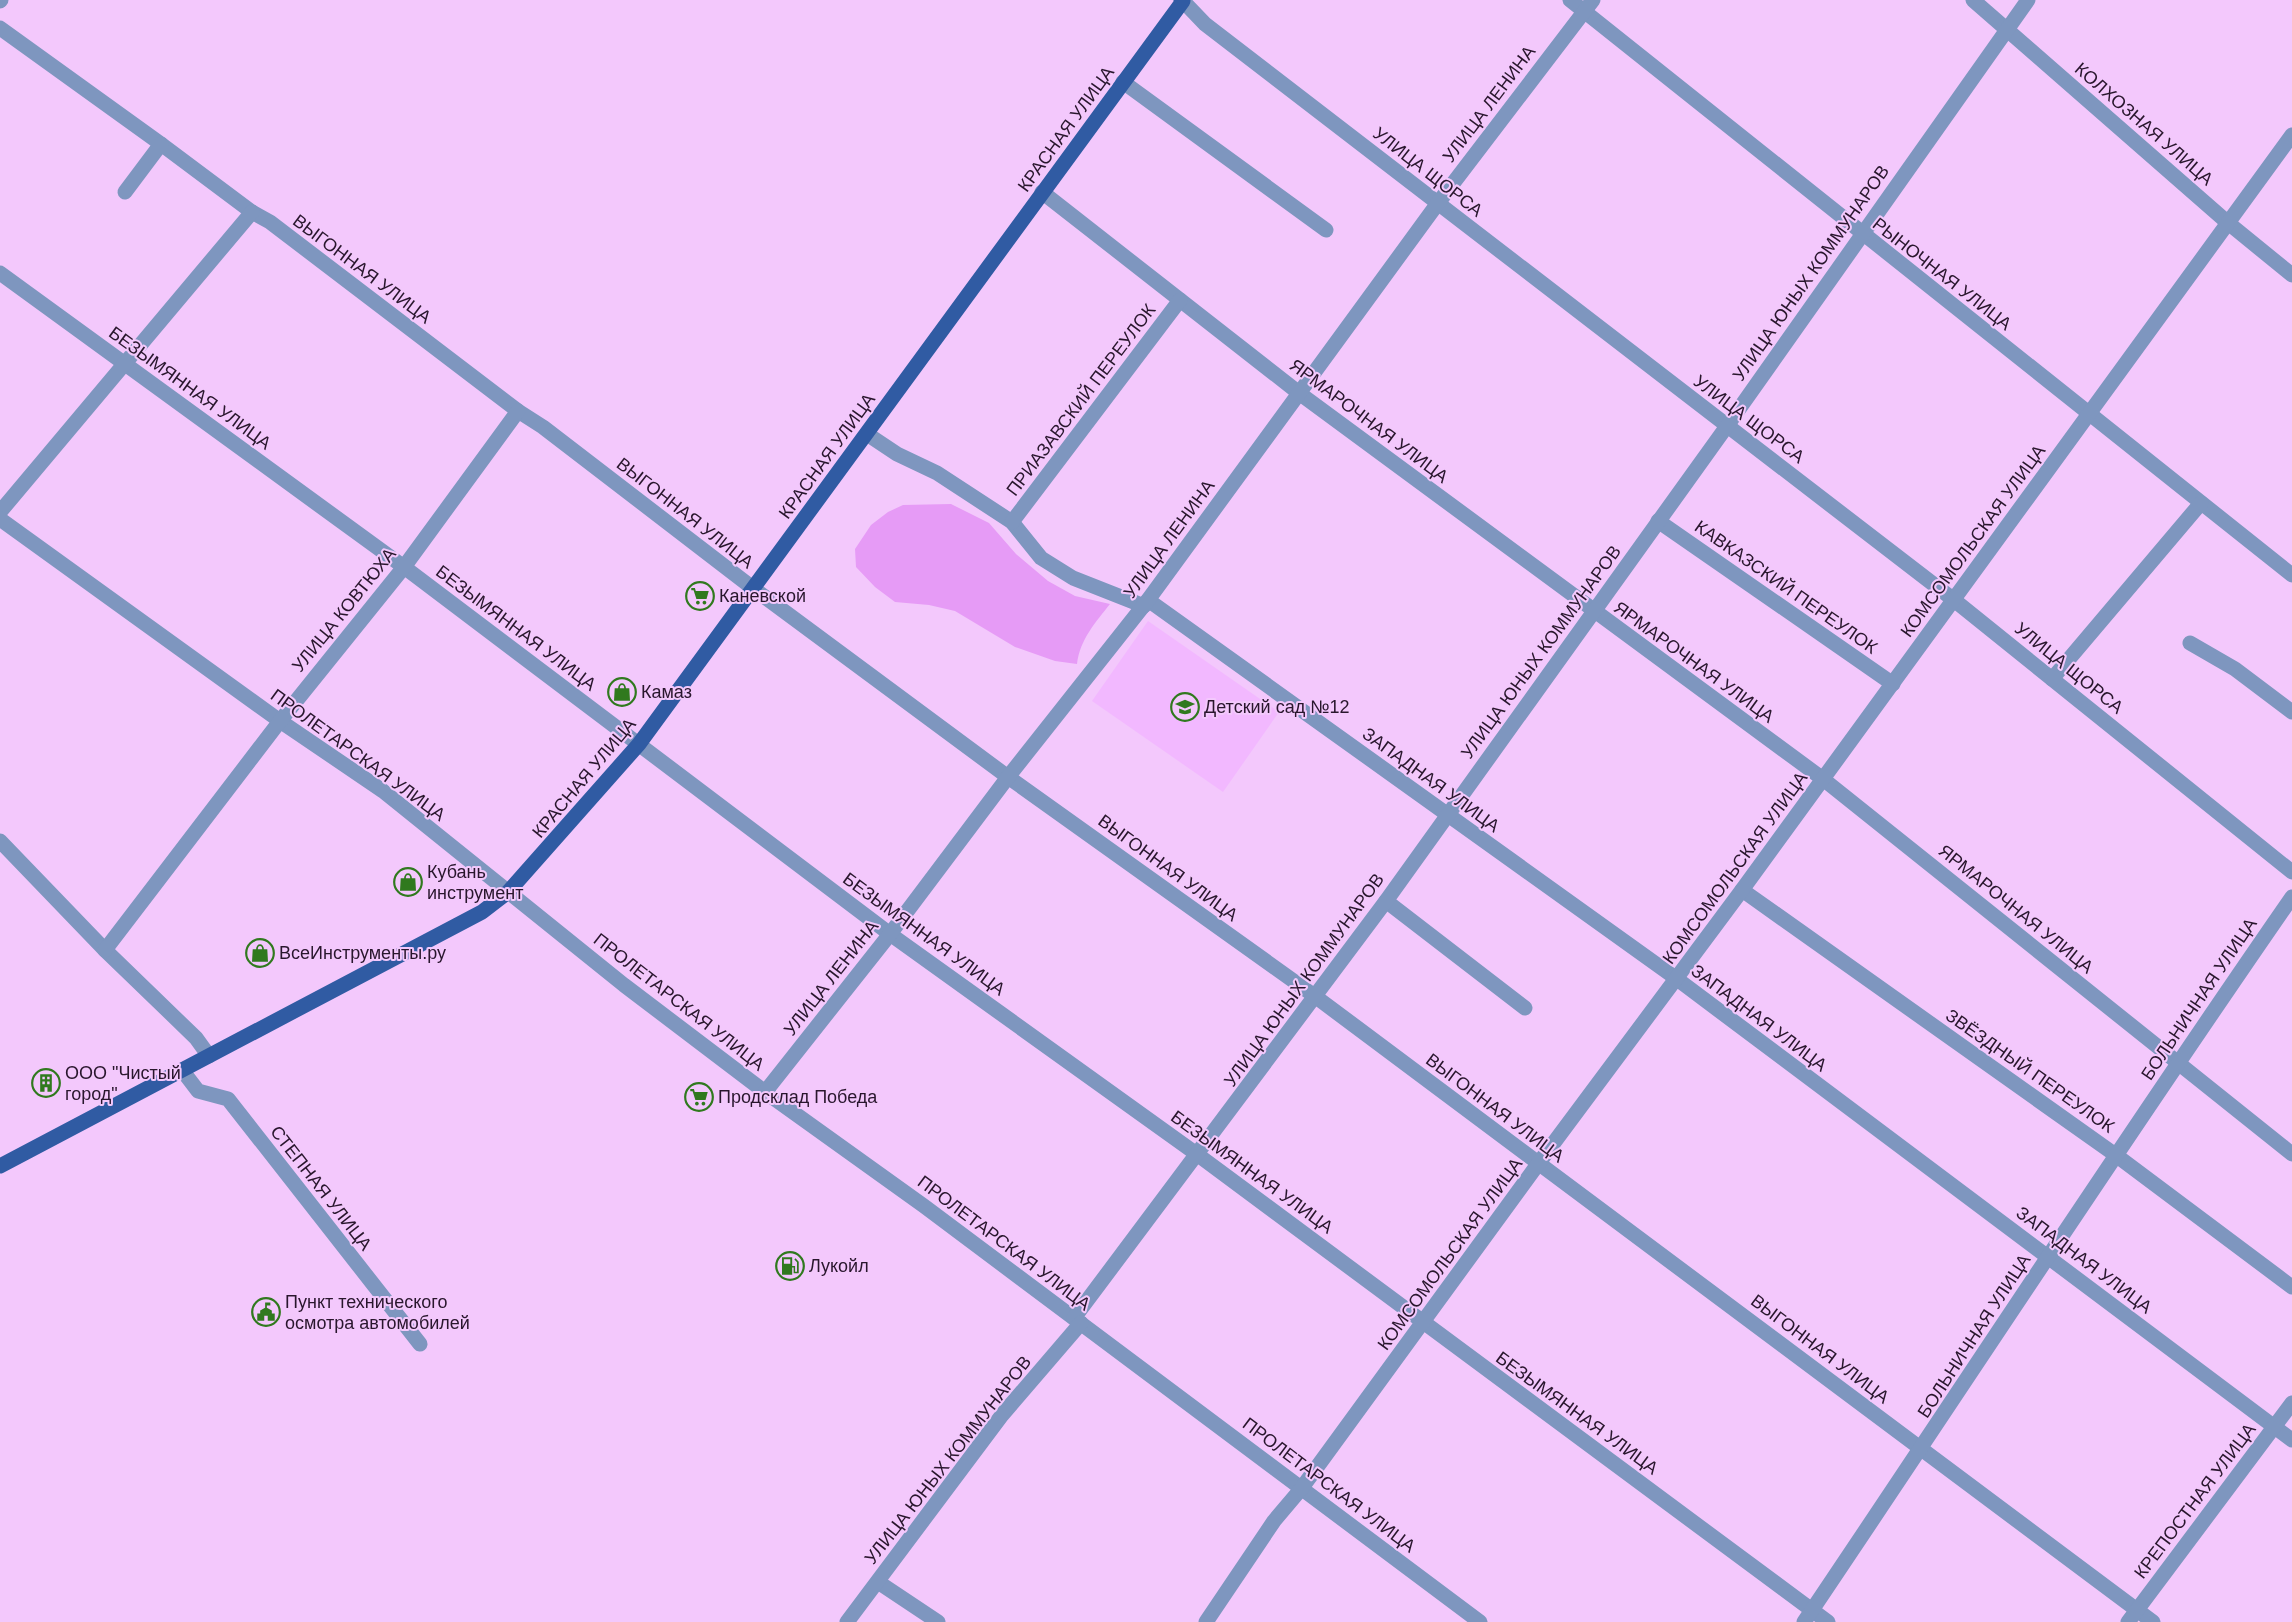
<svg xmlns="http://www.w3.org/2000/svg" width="2292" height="1622" font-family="Helvetica,sans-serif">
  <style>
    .built { fill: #f2b8ff }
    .water { fill: #e69bf6 }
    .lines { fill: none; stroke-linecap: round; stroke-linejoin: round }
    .minor { stroke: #7e96bf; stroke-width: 15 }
    .major { stroke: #305ba3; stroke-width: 15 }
    .labels { text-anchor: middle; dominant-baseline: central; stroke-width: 4; stroke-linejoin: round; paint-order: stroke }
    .street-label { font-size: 18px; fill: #29162d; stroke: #f3c8fc }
    .poi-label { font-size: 18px; fill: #29162d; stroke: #f3c8fc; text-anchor: start }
  </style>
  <rect width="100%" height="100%" fill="#f3c8fc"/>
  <path class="built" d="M1148,621L1279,712L1223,792L1092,701Z"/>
  <path class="water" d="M951,504L989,523L1016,554L1048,581L1075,596L1110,604C1096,622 1080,639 1077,664L1055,661L1015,647L955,611L929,605L895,602L875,587L856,567L855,549L871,525L888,512L903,505Z"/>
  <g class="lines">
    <g class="minor">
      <path d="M1184,0L1183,1L1205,24L1954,600L2292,872"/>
      <path d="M1570,0L2292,575"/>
      <path d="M1973,0L2227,222L2292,275"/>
      <path d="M0,1L1,0"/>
      <path d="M0,28L161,144L252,212L270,222L518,411L543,427L754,589L1008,777L1316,997L2153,1622"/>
      <path d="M1123,82L1326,230"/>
      <path d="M125,192L161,144"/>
      <path d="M1042,192L1299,393L1823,779L2292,1154"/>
      <path d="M0,273L404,567L890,934L1198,1155L1828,1622"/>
      <path d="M867,434L897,454L937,473L1012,522L1041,558L1073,578L1144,606"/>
      <path d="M0,512L252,212"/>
      <path d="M0,519L280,721L383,791L624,985L765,1092L924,1206L1480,1622"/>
      <path d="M1658,521L1893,684"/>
      <path d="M1012,522L1180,300"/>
      <path d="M1148,600L1677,979L2292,1440"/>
      <path d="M2190,643L2235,669L2292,712"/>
      <path d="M2052,679L2201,503"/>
      <path d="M0,841L105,950L196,1038L209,1056"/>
      <path d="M1742,890L2117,1156L2292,1287"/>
      <path d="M1386,901L1525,1008"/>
      <path d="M105,950L280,721L404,567L518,411"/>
      <path d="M182,1070L198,1091L228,1099L420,1344"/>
      <path d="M765,1092L890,934L1008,777L1148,600L1438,203L1593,0"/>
      <path d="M1074,1318L1386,901L1727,426L2028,0"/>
      <path d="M878,1582L938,1622"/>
      <path d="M847,1622L1002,1415L1081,1323"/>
      <path d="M1206,1622L1274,1521L1301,1489L1538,1164L1742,890L2292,135"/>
      <path d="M1804,1622C1967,1380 2126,1136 2292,897"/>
      <path d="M2128,1622L2292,1403"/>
    </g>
    <path class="major" d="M0,1166L482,912L508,892L639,744L1183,1L1181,0"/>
  </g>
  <defs>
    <symbol id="supermarket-ring" viewBox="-11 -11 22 22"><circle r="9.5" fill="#f3c8fc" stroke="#30791e" stroke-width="1.5"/><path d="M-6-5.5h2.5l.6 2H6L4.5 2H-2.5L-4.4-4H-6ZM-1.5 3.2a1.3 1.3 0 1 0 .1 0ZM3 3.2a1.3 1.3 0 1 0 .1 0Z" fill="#30791e"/></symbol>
    <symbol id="shop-ring" viewBox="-11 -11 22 22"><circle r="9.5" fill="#f3c8fc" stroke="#30791e" stroke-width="1.5"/><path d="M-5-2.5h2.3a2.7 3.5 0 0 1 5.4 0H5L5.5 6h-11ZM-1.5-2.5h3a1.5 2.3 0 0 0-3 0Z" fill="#30791e"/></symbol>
    <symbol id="school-ring" viewBox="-11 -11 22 22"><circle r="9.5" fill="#f3c8fc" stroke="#30791e" stroke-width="1.5"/><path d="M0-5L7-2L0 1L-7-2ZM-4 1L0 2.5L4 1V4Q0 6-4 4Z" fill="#30791e"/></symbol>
    <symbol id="building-ring" viewBox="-11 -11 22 22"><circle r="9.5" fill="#f3c8fc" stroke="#30791e" stroke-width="1.5"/><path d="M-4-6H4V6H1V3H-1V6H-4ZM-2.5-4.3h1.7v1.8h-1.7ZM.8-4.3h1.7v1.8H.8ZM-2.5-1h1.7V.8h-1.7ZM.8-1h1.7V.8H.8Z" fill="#30791e"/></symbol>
    <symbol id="fuel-ring" viewBox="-11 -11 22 22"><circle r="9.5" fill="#f3c8fc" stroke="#30791e" stroke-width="1.5"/><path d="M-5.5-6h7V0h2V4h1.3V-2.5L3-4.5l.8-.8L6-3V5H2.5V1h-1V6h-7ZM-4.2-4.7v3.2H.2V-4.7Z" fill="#30791e"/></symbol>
    <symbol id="civic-ring" viewBox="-11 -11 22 22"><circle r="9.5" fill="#f3c8fc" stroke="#30791e" stroke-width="1.5"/><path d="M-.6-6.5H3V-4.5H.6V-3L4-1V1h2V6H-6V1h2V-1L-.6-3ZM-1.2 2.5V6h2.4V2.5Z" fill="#30791e"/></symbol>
  </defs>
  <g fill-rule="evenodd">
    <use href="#supermarket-ring" x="684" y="580" width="32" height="32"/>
    <use href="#shop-ring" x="606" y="676" width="32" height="32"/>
    <use href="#school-ring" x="1169" y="691" width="32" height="32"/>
    <use href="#shop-ring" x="392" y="866" width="32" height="32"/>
    <use href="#shop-ring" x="244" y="937" width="32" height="32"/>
    <use href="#building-ring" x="30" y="1067" width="32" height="32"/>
    <use href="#supermarket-ring" x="683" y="1081" width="32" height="32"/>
    <use href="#fuel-ring" x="774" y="1250" width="32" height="32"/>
    <use href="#civic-ring" x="250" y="1296" width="32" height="32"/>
  </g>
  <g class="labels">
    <g class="street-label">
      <text transform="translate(1489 104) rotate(-53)">УЛИЦА ЛЕНИНА</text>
      <text transform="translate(2144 124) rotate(41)">КОЛХОЗНАЯ УЛИЦА</text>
      <text transform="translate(1066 129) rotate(-54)">КРАСНАЯ УЛИЦА</text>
      <text transform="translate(1428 172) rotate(38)">УЛИЦА ЩОРСА</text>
      <text transform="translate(362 269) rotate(37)">ВЫГОННАЯ УЛИЦА</text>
      <text transform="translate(1811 273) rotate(-55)">УЛИЦА ЮНЫХ КОММУНАРОВ</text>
      <text transform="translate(1942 274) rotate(38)">РЫНОЧНАЯ УЛИЦА</text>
      <text transform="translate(190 388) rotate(36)">БЕЗЫМЯННАЯ УЛИЦА</text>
      <text transform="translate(1081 400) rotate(-53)">ПРИАЗАВСКИЙ ПЕРЕУЛОК</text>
      <text transform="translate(1749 419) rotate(37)">УЛИЦА ЩОРСА</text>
      <text transform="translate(1369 421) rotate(37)">ЯРМАРОЧНАЯ УЛИЦА</text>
      <text transform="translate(827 456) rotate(-54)">КРАСНАЯ УЛИЦА</text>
      <text transform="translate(685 513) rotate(38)">ВЫГОННАЯ УЛИЦА</text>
      <text transform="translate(1169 539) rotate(-54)">УЛИЦА ЛЕНИНА</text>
      <text transform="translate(1973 541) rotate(-54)">КОМСОМОЛЬСКАЯ УЛИЦА</text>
      <text transform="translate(1786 587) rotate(35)">КАВКАЗСКИЙ ПЕРЕУЛОК</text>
      <text transform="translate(344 610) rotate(-51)">УЛИЦА КОВТЮХА</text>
      <text transform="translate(516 628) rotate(37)">БЕЗЫМЯННАЯ УЛИЦА</text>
      <text transform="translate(1541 652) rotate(-54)">УЛИЦА ЮНЫХ КОММУНАРОВ</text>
      <text transform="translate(1694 662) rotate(36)">ЯРМАРОЧНАЯ УЛИЦА</text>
      <text transform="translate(2069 668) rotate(39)">УЛИЦА ЩОРСА</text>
      <text transform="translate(358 755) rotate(36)">ПРОЛЕТАРСКАЯ УЛИЦА</text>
      <text transform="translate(584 778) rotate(-50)">КРАСНАЯ УЛИЦА</text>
      <text transform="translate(1431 780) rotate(36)">ЗАПАДНАЯ УЛИЦА</text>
      <text transform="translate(1168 868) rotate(36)">ВЫГОННАЯ УЛИЦА</text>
      <text transform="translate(1735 868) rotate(-54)">КОМСОМОЛЬСКАЯ УЛИЦА</text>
      <text transform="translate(2016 909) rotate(39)">ЯРМАРОЧНАЯ УЛИЦА</text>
      <text transform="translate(924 934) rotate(36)">БЕЗЫМЯННАЯ УЛИЦА</text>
      <text transform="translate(831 978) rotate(-52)">УЛИЦА ЛЕНИНА</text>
      <text transform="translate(1304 980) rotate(-54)">УЛИЦА ЮНЫХ КОММУНАРОВ</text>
      <text transform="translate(2199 999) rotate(-56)">БОЛЬНИЧНАЯ УЛИЦА</text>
      <text transform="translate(679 1002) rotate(38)">ПРОЛЕТАРСКАЯ УЛИЦА</text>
      <text transform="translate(1759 1018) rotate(37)">ЗАПАДНАЯ УЛИЦА</text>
      <text transform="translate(2030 1071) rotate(35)">ЗВЁЗДНЫЙ ПЕРЕУЛОК</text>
      <text transform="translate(1495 1108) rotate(37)">ВЫГОННАЯ УЛИЦА</text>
      <text transform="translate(1252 1172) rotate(36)">БЕЗЫМЯННАЯ УЛИЦА</text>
      <text transform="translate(321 1188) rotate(52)">СТЕПНАЯ УЛИЦА</text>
      <text transform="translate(1004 1243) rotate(37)">ПРОЛЕТАРСКАЯ УЛИЦА</text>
      <text transform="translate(1450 1254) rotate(-54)">КОМСОМОЛЬСКАЯ УЛИЦА</text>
      <text transform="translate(2084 1260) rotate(37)">ЗАПАДНАЯ УЛИЦА</text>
      <text transform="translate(1974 1336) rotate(-57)">БОЛЬНИЧНАЯ УЛИЦА</text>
      <text transform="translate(1820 1349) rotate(37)">ВЫГОННАЯ УЛИЦА</text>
      <text transform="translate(1577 1413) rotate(36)">БЕЗЫМЯННАЯ УЛИЦА</text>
      <text transform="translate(948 1460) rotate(-52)">УЛИЦА ЮНЫХ КОММУНАРОВ</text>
      <text transform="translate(1329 1485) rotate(37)">ПРОЛЕТАРСКАЯ УЛИЦА</text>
      <text transform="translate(2195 1501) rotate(-53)">КРЕПОСТНАЯ УЛИЦА</text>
    </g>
    <g class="poi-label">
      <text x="719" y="596">Каневской</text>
      <text x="641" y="692">Камаз</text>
      <text x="1204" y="707">Детский сад №12</text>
      <text x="427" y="872">Кубань<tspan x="427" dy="21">инструмент</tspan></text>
      <text x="279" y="953">ВсеИнструменты.ру</text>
      <text x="65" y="1073">ООО "Чистый<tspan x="65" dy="21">город"</tspan></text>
      <text x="718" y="1097">Продсклад Победа</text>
      <text x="809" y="1266">Лукойл</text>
      <text x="285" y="1302">Пункт технического<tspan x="285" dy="21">осмотра автомобилей</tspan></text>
    </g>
  </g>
</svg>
